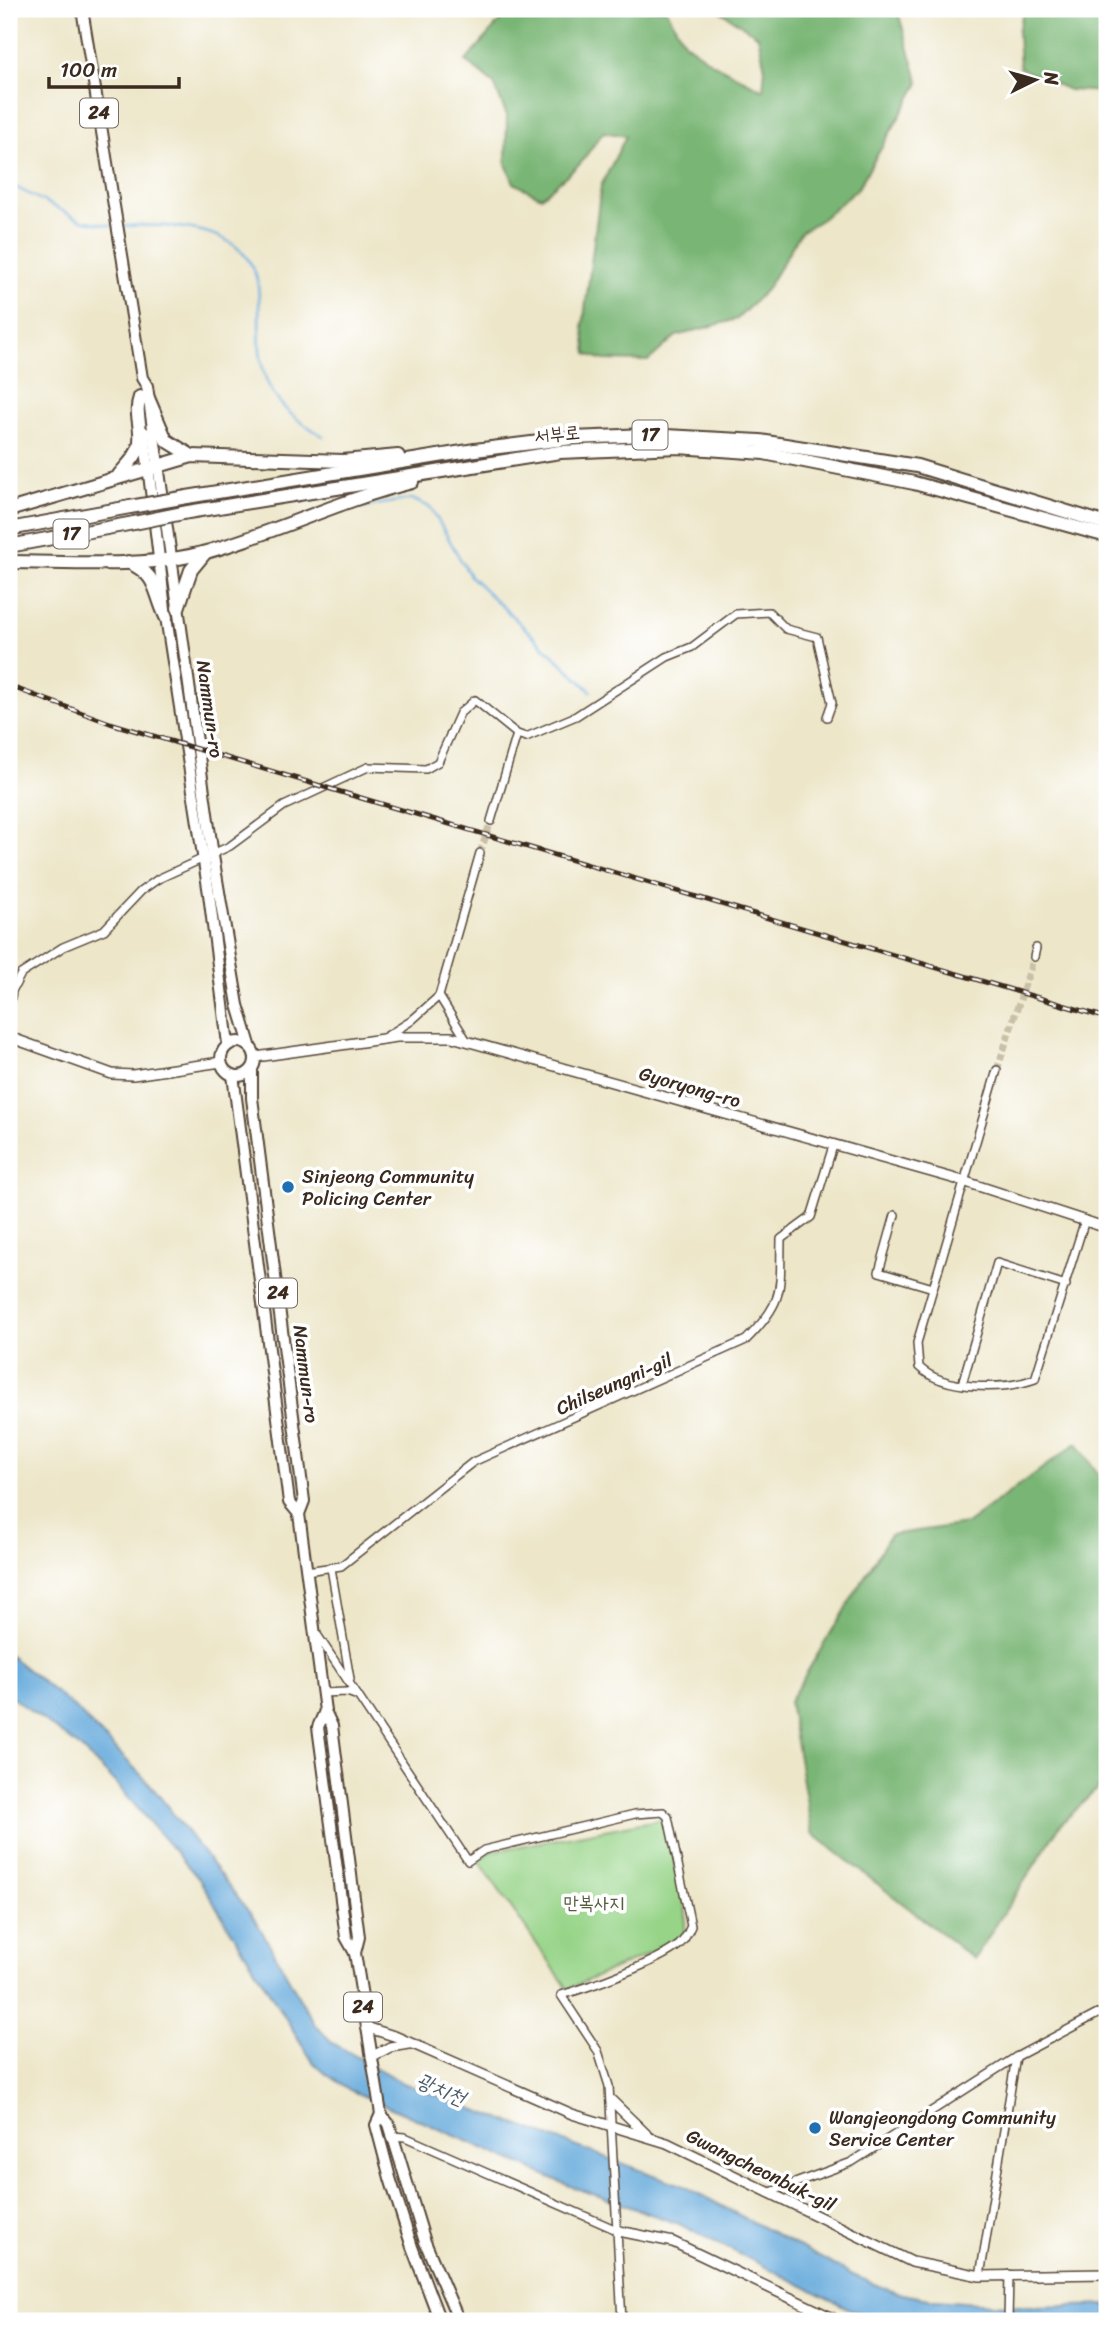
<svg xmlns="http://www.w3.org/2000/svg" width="1116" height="2330" font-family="Sriracha,'Poor Story',sans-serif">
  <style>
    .green { fill: #97d488; stroke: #697f53; stroke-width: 2 }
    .forest { fill: #79b674; stroke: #5a7049; stroke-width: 2 }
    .water { fill: #67abdc; stroke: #516a7d; stroke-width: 2 }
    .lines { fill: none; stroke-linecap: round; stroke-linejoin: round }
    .stream { stroke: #67abdc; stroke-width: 2.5 }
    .minor-tunnel { stroke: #c9c0a7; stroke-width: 7; stroke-dasharray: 7 3.5; stroke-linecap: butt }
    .minor-casing { stroke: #564638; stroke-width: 10 }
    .tertiary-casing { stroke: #564638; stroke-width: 12 }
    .primary-casing { stroke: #564638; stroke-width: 14 }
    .trunk-casing { stroke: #564638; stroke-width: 16 }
    .minor { stroke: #fff; stroke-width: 7 }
    .tertiary { stroke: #fff; stroke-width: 9 }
    .primary { stroke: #fff; stroke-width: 10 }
    .trunk { stroke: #fff; stroke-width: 12 }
    .rail-casing { stroke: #3b2a1e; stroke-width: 5 }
    .rail { stroke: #fff; stroke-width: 2.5; stroke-dasharray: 8; stroke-linecap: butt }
    .trunk-bridge-casing { stroke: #564638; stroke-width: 16; stroke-linecap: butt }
    .trunk-bridge { stroke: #fff; stroke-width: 12 }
    .poi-dot { fill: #1f6fb2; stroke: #fff; stroke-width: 2.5 }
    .labels { text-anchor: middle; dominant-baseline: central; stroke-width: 7; stroke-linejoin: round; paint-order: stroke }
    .shield { fill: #fff; stroke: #766a62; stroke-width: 2 }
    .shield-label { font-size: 18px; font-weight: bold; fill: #3b2a1e }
    .street-label { font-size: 19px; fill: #3b2a1e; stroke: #fff }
    .poi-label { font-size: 19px; fill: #3b2a1e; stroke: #fff; text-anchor: start }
    .park-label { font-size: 19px; fill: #575d3e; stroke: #fff }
    .water-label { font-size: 21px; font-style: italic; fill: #4d5e6a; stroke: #fff }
  </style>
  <rect width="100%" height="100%" fill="#fff"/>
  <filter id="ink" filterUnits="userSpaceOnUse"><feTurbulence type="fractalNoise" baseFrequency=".0143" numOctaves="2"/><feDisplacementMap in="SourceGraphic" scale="14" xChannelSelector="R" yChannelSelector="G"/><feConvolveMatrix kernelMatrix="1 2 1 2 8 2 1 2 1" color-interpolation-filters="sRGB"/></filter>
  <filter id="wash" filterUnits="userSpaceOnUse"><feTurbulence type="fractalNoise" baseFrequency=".00686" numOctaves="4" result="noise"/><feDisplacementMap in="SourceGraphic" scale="28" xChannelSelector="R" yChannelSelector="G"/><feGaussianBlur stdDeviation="1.57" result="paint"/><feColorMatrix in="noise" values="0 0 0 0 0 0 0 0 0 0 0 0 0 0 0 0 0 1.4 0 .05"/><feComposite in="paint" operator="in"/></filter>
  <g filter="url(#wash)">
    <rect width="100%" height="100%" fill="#ede6c9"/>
    <path class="green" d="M662,1819L667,1822L686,1913L684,1934L662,1948L568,1989L479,1861L489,1852Z"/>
    <g class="forest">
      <path d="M510,9H666L684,42L712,63L763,90L765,68L758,36L717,9H897L919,83L858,188L822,219L801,232L766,290L737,319L676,336L648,361L604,360L587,354L583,326L601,186L626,136L603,132L580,164L541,197L514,183L506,164L507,116L494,84L466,61Z"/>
      <path d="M1024,9H1107V92L1069,90L1020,68L1018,31Z"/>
      <path d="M1077,1443L1107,1487V1779L1061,1824L974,1959L812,1833L789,1702L890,1535L966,1524Z"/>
    </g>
    <path class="water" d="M9,1655L75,1708L150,1784L256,1921L315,2025L333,2043L403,2083L684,2186L853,2275L897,2293L935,2300L1034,2307L1107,2305V2321H883L854,2311L679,2224L570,2186L350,2090L326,2074L313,2062L199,1879L113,1780L77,1745L9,1695Z"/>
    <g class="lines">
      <g class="stream">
        <path d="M9,184L81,220L114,226"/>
        <path d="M121,226C175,224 258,224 259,297C260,326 256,359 269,386C281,410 301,423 323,436"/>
        <path d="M363,507L412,499L431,508L470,576L591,691"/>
      </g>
    </g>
  </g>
  <g filter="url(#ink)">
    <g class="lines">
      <g class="minor-tunnel">
        <path d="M480,853L491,821"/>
        <path d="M997,1070L1034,957"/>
      </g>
      <defs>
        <g id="minor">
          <path d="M491,821L517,734"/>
          <path d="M1034,957L1036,948"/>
          <path d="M439,996L480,853"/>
          <path d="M9,1010L12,991L21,974L63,947L104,930L141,891L158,879L230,846L284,806L368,767L426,769L438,762L460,713L475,700L517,734L526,737L576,716L667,657L692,647L736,614L769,612L786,629L817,637L832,703L827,717"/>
          <path d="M382,1039L411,1021L439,996L467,1041"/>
          <path d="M997,1070L917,1343L919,1367C944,1391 1004,1390 1035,1379L1085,1220"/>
          <path d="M895,1215L879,1272L933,1288"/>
          <path d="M962,1384L997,1263L1066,1285"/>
          <path d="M331,1568L350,1679"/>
          <path d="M306,1571L341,1566L473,1462L746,1340C785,1301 780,1291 781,1239L811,1217L833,1146"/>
          <path d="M316,1633L468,1861L484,1850L635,1814L663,1812L668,1817L691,1926C688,1933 685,1940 679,1945C656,1963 590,1987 561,1995L598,2051L609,2086L622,2321"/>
          <path d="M322,1693L347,1692L358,1696"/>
          <path d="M391,2136L405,2137L619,2231"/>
          <path d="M768,2193L852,2162L1016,2057L1107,2009"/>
          <path d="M980,2276L1016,2057"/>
          <path d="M1008,2321L1009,2274"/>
        </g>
        <g id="tertiary">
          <path d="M9,1037L112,1074L133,1075L221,1062"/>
          <path d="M256,1057L397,1037H452L963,1181L1107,1228"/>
          <path d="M366,2027L397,2037L572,2114L667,2143L912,2262L980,2276L1107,2274"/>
          <path d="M371,2057L390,2047L409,2044"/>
          <path d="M611,2100L646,2134"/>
          <path d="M619,2231L673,2242L839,2321"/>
        </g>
        <g id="primary">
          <path d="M82,9L142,378L147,386L213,856L238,1005L250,1045"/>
          <path d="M144,432L166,617L209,894L228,1044"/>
          <circle cx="238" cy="1059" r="17"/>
          <path d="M252,1070V1098L304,1501L299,1514L325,1711L332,1726L359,1937L355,1953L381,2114L389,2124L425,2242L459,2321"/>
          <path d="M233,1075L289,1502L299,1514"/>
          <path d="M325,1711L318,1727L346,1937L355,1953"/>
          <path d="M381,2114L376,2125L390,2178L412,2247L440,2321"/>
        </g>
        <g id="trunk">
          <path d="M148,398L166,440L192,456"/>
          <path d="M119,475C126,466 139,455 140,442C142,426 134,413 140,397"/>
          <path d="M187,497L475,450L572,438L647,435L760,441L917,466L1107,524"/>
          <path d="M9,510L192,456L343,461L398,456"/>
          <path d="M188,512L560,452L678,447L764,453L914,483L1107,536"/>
          <path d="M9,529L130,507"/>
          <path d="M9,546L134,523"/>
          <path d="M9,562C70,562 146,569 206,552C275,533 340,500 412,482"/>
          <path d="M128,562C159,576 153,590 166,617"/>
          <path d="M178,608L191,570L205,553"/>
        </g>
      </defs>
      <use href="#minor" class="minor-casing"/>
      <use href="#tertiary" class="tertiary-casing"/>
      <use href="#primary" class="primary-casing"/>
      <use href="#trunk" class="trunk-casing"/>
      <use href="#minor" class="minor"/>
      <use href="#tertiary" class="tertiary"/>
      <use href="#primary" class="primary"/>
      <use href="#trunk" class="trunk"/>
      <defs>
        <path id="rail" d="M9,686L110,723L351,795L1107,1018"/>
      </defs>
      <use href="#rail" class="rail-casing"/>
      <use href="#rail" class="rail"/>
      <defs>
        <g id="trunk-bridge">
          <path d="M130,507L187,497"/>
          <path d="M134,523L188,512"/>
        </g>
      </defs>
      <use href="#trunk-bridge" class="trunk-bridge-casing"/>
      <use href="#trunk-bridge" class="trunk-bridge"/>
    </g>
  </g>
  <g class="poi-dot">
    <circle cx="288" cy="1187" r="7"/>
    <circle cx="815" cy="2128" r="7"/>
  </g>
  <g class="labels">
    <g class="shield">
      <rect x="80" y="98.5" width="38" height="29" rx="5"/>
      <rect x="632.5" y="420.5" width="35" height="29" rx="5"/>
      <rect x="53.5" y="519.5" width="35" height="29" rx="5"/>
      <rect x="259" y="1278.5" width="38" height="29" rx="5"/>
      <rect x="344" y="1992.5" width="38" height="29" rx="5"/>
    </g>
    <g class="shield-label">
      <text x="99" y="113">24</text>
      <text x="650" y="435">17</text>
      <text x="71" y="534">17</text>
      <text x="278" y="1293">24</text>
      <text x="363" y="2007">24</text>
    </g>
    <g class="street-label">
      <text transform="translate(557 434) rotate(-6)">서부로</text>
      <text transform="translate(210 709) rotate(82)">Nammun-ro</text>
      <text transform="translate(690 1087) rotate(16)">Gyoryong-ro</text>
      <text transform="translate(306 1374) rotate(83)">Nammun-ro</text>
      <text transform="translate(614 1384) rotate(-24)">Chilseungni-gil</text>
      <text transform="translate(761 2170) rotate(26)">Gwangcheonbuk-gil</text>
    </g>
    <g class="poi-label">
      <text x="302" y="1176">Sinjeong Community<tspan x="302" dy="22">Policing Center</tspan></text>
      <text x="829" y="2117">Wangjeongdong Community<tspan x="829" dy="22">Service Center</tspan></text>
    </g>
    <g class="park-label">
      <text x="594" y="1902">만복사지</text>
    </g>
    <g class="water-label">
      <text transform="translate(441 2089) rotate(24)">광치천</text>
    </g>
  </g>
  <rect width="1116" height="2330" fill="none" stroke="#fff" stroke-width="35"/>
  <g transform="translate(1035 80) rotate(85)" stroke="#ffffff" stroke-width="5" paint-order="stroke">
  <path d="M0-5L12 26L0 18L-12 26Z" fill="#3b2a1e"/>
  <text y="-10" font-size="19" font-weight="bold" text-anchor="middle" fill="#3b2a1e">N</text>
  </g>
  <path d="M49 77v10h130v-10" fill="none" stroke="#3b2a1e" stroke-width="3.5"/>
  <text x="60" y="77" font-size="21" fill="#3b2a1e" stroke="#ffffff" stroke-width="5" paint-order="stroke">100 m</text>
</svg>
